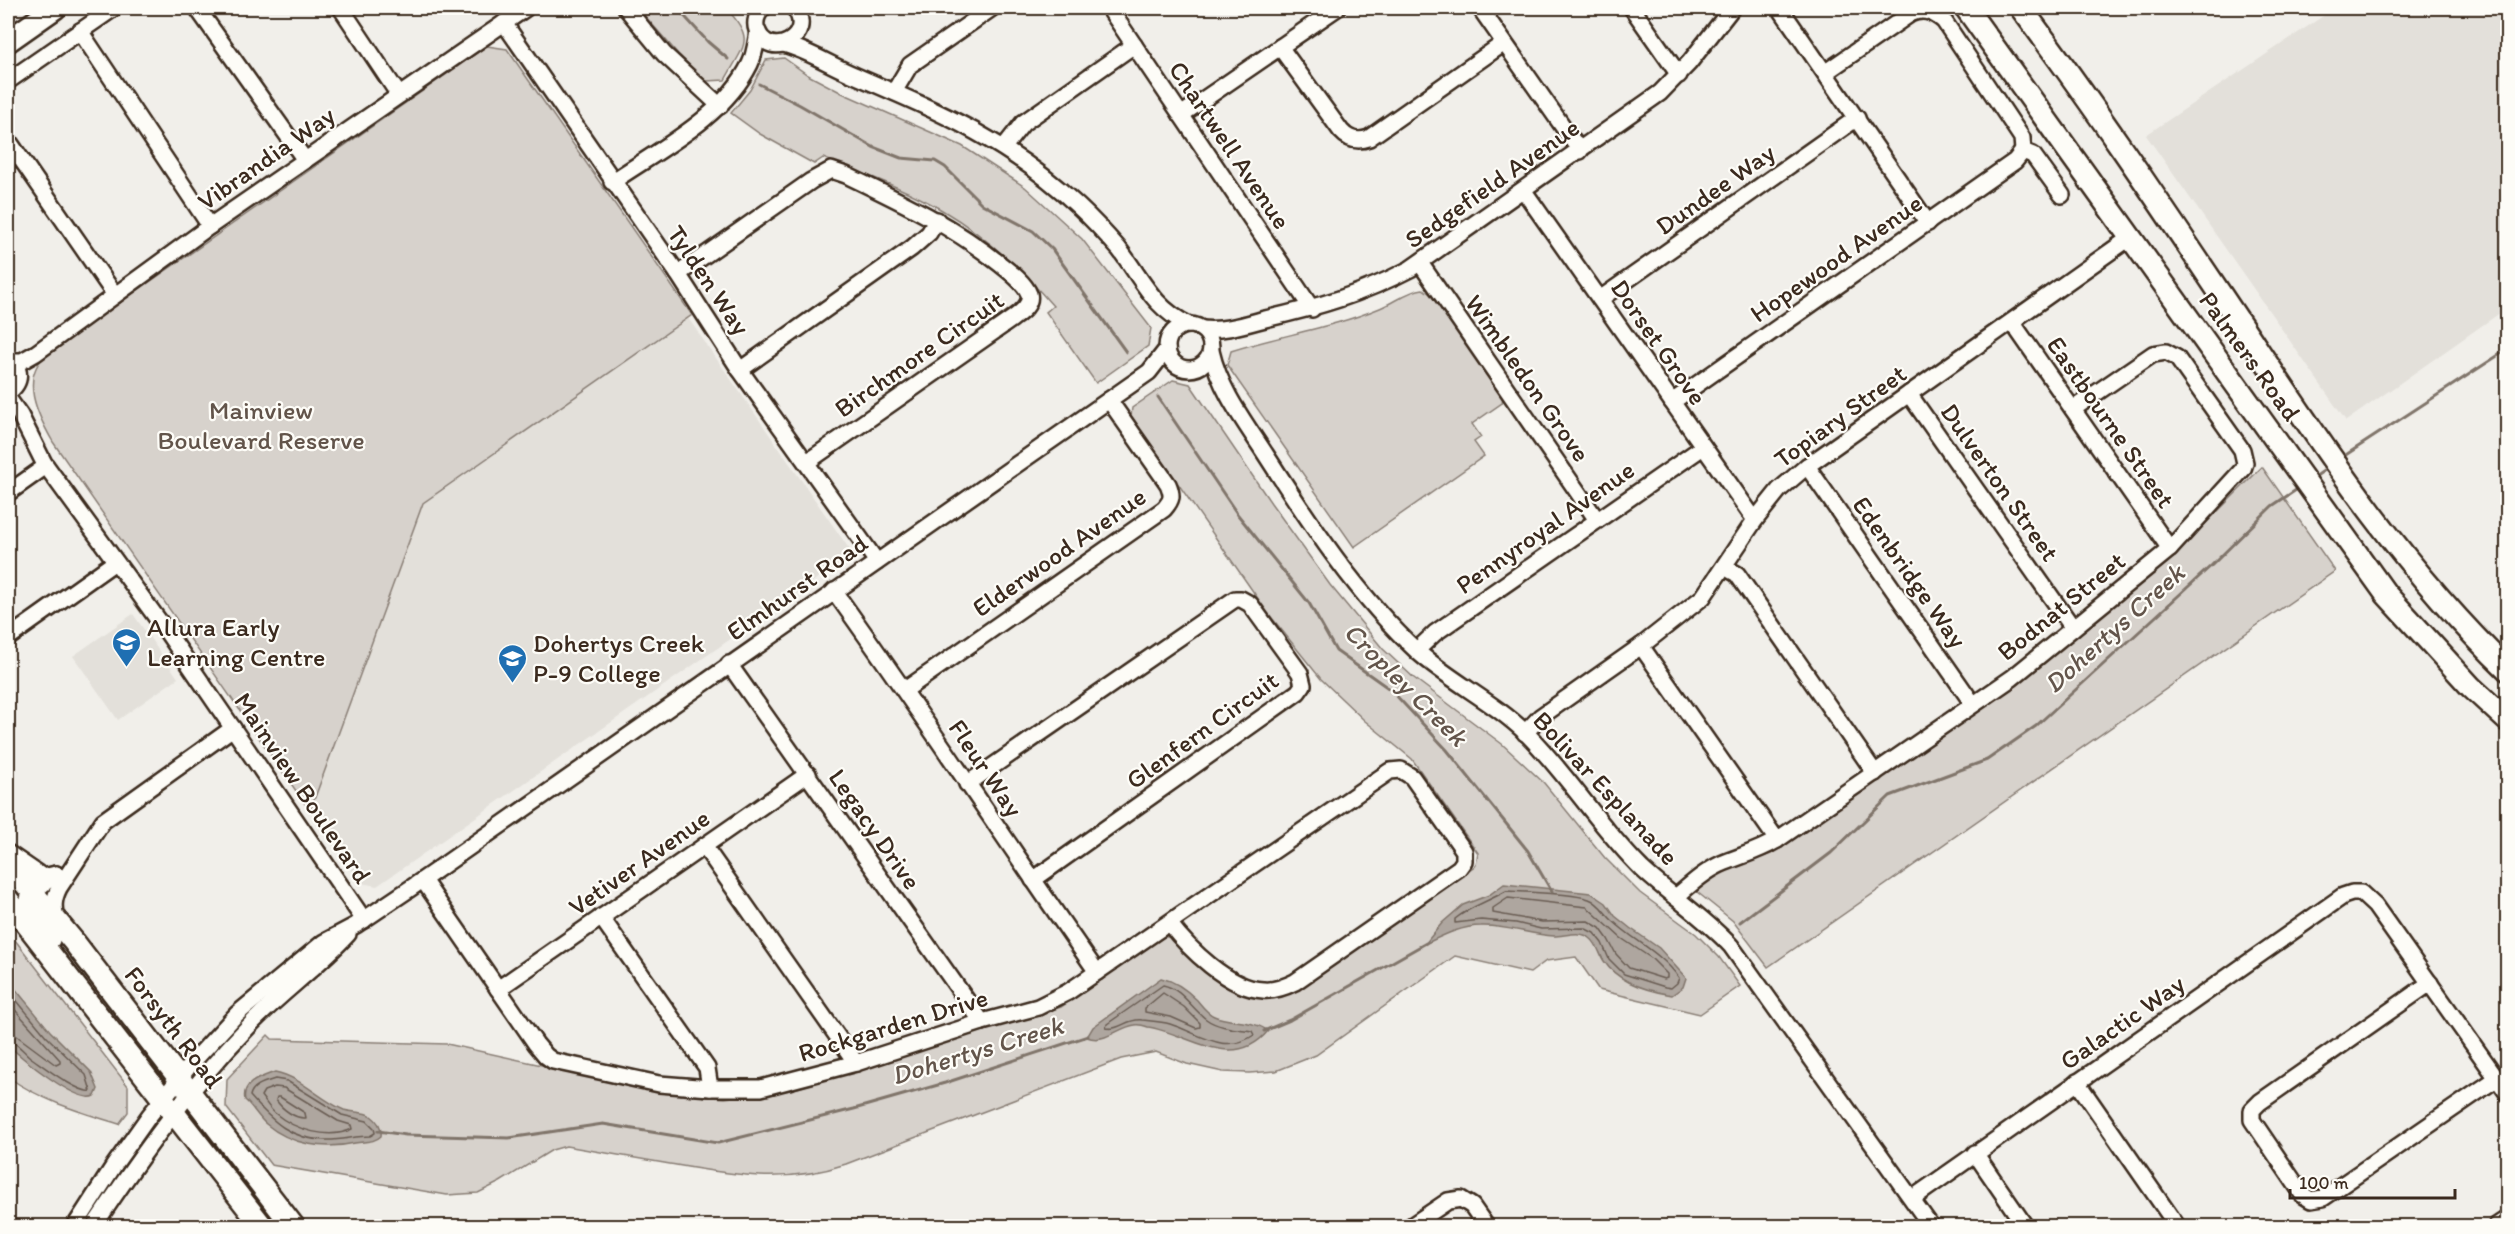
<svg xmlns="http://www.w3.org/2000/svg" width="2515" height="1234" font-family="Itim,sans-serif">
  <style>
    .built { fill: #e3e0da }
    .green { fill: #d7d2cc; stroke: #897e75; stroke-width: 1.5 }
    .water { fill: #aea69f; stroke: #80746b; stroke-width: 1.5 }
    .lines { fill: none; stroke-linecap: round; stroke-linejoin: round }
    .shore { stroke: #695c52; stroke-width: 1.5 }
    .stream { stroke: #80746b; stroke-width: 3 }
    .minor-casing { stroke: #3b2a1e; stroke-width: 20 }
    .highway-casing { stroke: #3b2a1e; stroke-width: 26 }
    .minor { stroke: #fdfcf7; stroke-width: 15 }
    .highway { stroke: #fdfcf7; stroke-width: 21 }
    .labels { text-anchor: middle; dominant-baseline: central; stroke-width: 4.5; stroke-linejoin: round; paint-order: stroke }
    .street-label { font-size: 26px; fill: #3b2a1e; stroke: #fdfcf7 }
    .park-label { font-size: 26px; fill: #62544a; stroke: #fdfcf7 }
    .poi-label { font-size: 26px; fill: #3b2a1e; stroke: #fdfcf7; text-anchor: start }
    .water-label { font-size: 27px; font-style: italic; fill: #63554b; stroke: #fdfcf7 }
  </style>
  <rect width="100%" height="100%" fill="#f1efea"/>
  <filter id="ink" filterUnits="userSpaceOnUse"><feTurbulence type="fractalNoise" baseFrequency=".0167" numOctaves="2"/><feDisplacementMap in="SourceGraphic" scale="12" xChannelSelector="R" yChannelSelector="G"/><feConvolveMatrix kernelMatrix="1 2 1 2 8 2 1 2 1" color-interpolation-filters="sRGB"/></filter>
  <g filter="url(#ink)">
    <g class="built">
      <path d="M2335,8H2508L2507,308L2346,421L2146,135Z"/>
      <path d="M688,318L850,550L848,557L377,886L361,883L310,811L423,503Z"/>
      <path d="M133,614L178,678L118,720L73,656Z"/>
    </g>
    <g class="green">
      <path d="M638,8H726C756,40 744,45 725,80L706,81L678,54Z"/>
      <path d="M487,46L507,49L692,315L423,503L310,811L53,442C38,416 18,377 48,353Z"/>
      <path d="M784,58L808,75L842,93L962,146L1025,187L1082,239L1151,328L1148,346L1096,383L1046,312L1053,306C1021,269 985,235 942,210C905,188 863,174 823,158L814,164L760,134L731,113L750,90L766,60Z"/>
      <path d="M1423,289L1433,296L1503,396L1502,403L1472,424L1481,437L1474,442L1484,456L1354,547L1227,365L1231,351C1281,335 1332,328 1380,308C1393,303 1409,290 1423,289Z"/>
      <path d="M1173,380L1190,384L1271,503L1330,585L1383,649L1414,678L1502,744L1544,783L1605,858L1640,893L1696,934L1719,957L1740,986L1700,1014L1599,990L1576,957L1546,961L1530,973L1455,956L1316,1055L1276,1071L1249,1073L1223,1072L1187,1064L1156,1052L1121,1059L846,1164C785,1185 732,1175 670,1164C635,1158 601,1152 566,1146L552,1150L500,1182L478,1193L447,1195L271,1165L226,1107L227,1079L268,1035L272,1039L447,1044L672,1094L725,1098L791,1090L1061,1007L1162,937H1171L1229,985L1286,994L1301,987L1476,865L1478,853L1412,759L1365,721L1321,679L1268,613L1131,416L1132,408Z"/>
      <path d="M2262,467L2335,571L1768,967L1733,921L1697,892V887L1721,871L1771,854L2016,683L2175,554Z"/>
      <path d="M8,931L128,1086V1112L119,1124C80,1112 42,1101 8,1077Z"/>
    </g>
    <g class="water">
      <path d="M1504,884L1591,893L1606,903L1615,916L1630,928L1659,948L1686,978L1683,987L1672,995C1648,991 1618,983 1604,961C1599,954 1598,944 1590,938C1581,930 1565,936 1554,936C1530,935 1506,925 1481,926C1461,926 1442,936 1425,944L1442,923L1463,905L1489,895Z"/>
      <path d="M1161,978C1175,981 1187,990 1197,1000C1202,1006 1207,1013 1214,1016C1230,1023 1255,1020 1268,1031C1233,1073 1188,1033 1148,1027C1145,1026 1139,1024 1135,1025C1118,1027 1105,1044 1087,1037L1093,1027Z"/>
      <path d="M8,980L50,1031L91,1072L98,1089L95,1096C78,1105 22,1058 8,1045Z"/>
      <path d="M275,1072C301,1077 320,1100 344,1110C353,1113 364,1111 371,1116C378,1121 382,1128 381,1136C374,1143 365,1141 355,1143C324,1150 291,1145 266,1124C258,1117 253,1107 245,1100C241,1082 262,1077 275,1072Z"/>
    </g>
    <g class="lines">
      <g class="shore">
        <path d="M1506,891C1526,892 1572,893 1589,899C1600,903 1605,914 1613,921C1634,941 1662,953 1679,978L1677,983L1671,988L1665,987L1624,974L1609,959L1602,943L1594,933L1584,928L1541,929L1516,923L1481,920L1455,923V919C1469,907 1489,901 1506,891Z"/>
        <path d="M1508,898L1587,907L1621,938L1651,958L1667,974V978L1664,979L1629,968L1616,954L1608,939L1600,928L1588,921L1542,922L1493,913V908Z"/>
        <path d="M1163,985C1182,989 1191,1008 1206,1019C1218,1028 1238,1029 1252,1031L1254,1035C1224,1056 1199,1033 1170,1024C1161,1021 1151,1021 1142,1020C1128,1018 1118,1031 1106,1028L1107,1024Z"/>
        <path d="M8,990L46,1036L86,1075L91,1091C79,1094 42,1065 30,1057C23,1051 17,1042 8,1041"/>
        <path d="M1163,993L1184,1007L1200,1023V1027L1196,1028L1171,1017L1145,1012V1008Z"/>
        <path d="M8,1002L60,1060V1063L56,1065L17,1036L8,1033"/>
        <path d="M275,1079L287,1081L342,1115L367,1121L374,1128L375,1133L370,1136C356,1136 343,1140 328,1140C292,1141 272,1121 250,1096C252,1085 265,1082 275,1079Z"/>
        <path d="M275,1087L284,1088L338,1121L351,1125L352,1129C329,1140 295,1130 276,1114C270,1110 266,1102 261,1096L264,1091Z"/>
        <path d="M277,1097H280L305,1113L306,1118C295,1119 282,1109 276,1100Z"/>
      </g>
      <g class="stream">
        <path d="M677,8L708,42L728,59"/>
        <path d="M759,84L800,105L873,147L901,158L935,161L945,167L982,204L1033,231L1052,249L1126,352"/>
        <path d="M1158,397L1238,515L1309,603L1336,651L1391,690L1447,750L1528,851L1552,892"/>
        <path d="M2341,458L2508,349"/>
        <path d="M2312,479L2329,467"/>
        <path d="M1740,922L1831,853L1890,796L1987,760L2036,726L2212,565L2272,506L2299,488"/>
        <path d="M1264,1031L1290,1020L1426,943"/>
        <path d="M378,1131L406,1135L509,1138L603,1124L718,1143L854,1109L945,1083L1088,1036"/>
      </g>
      <defs>
        <g id="minor">
          <path d="M197,8L305,160"/>
          <path d="M341,8L399,95"/>
          <path d="M626,8L664,54L720,106"/>
          <path d="M763,8C757,14 754,22 757,30C769,62 817,36 794,8"/>
          <path d="M1109,8L1312,309"/>
          <path d="M1480,8L1580,151"/>
          <path d="M1632,8L1679,75"/>
          <path d="M1780,8L1928,223"/>
          <path d="M504,23L678,274L740,370L877,562"/>
          <path d="M80,31L210,226"/>
          <path d="M784,44C809,51 830,65 854,75C940,112 1009,141 1078,206C1092,219 1106,234 1119,249C1143,280 1152,307 1189,325"/>
          <path d="M1280,47L1341,131C1349,140 1358,142 1369,138L1504,43"/>
          <path d="M1826,72L1910,14C1923,8 1932,11 1944,21L2022,138L2023,151L2033,155L2062,195"/>
          <path d="M8,81L114,8"/>
          <path d="M894,92L910,65L992,8"/>
          <path d="M1181,115L1337,8"/>
          <path d="M8,140L115,295"/>
          <path d="M1004,147L1023,123L1134,45"/>
          <path d="M612,182C660,149 724,117 750,64C755,54 756,42 758,32"/>
          <path d="M1524,191L1755,520"/>
          <path d="M1420,263L1597,520"/>
          <path d="M678,274L811,181L831,170L846,175C900,201 953,226 1000,264C1009,271 1025,283 1029,294C1032,305 1020,313 1012,319L807,462"/>
          <path d="M1600,299L1857,118"/>
          <path d="M2012,322L2170,549"/>
          <circle cx="1189" cy="347" r="22"/>
          <path d="M1202,329C1225,331 1243,325 1265,319C1318,307 1362,294 1410,269L1660,93L1689,63L1732,8"/>
          <path d="M1211,351C1220,390 1244,421 1266,455C1309,522 1359,598 1418,652C1452,682 1494,702 1527,734C1569,776 1600,828 1642,869C1671,896 1704,917 1731,946L1931,1226"/>
          <path d="M8,359C22,367 22,383 8,392"/>
          <path d="M12,361H22L36,353L210,226L526,8"/>
          <path d="M740,370L912,248L929,233L937,220"/>
          <path d="M1909,394L2073,628"/>
          <path d="M8,398L20,415L44,463L167,632L364,920"/>
          <path d="M1672,402L2015,161L2023,151"/>
          <path d="M1807,466L1973,704"/>
          <path d="M8,493L46,466"/>
          <path d="M1724,567L1737,574L1875,773"/>
          <path d="M834,591C924,716 1009,846 1097,972"/>
          <path d="M8,638L115,562"/>
          <path d="M1641,646L1777,840"/>
          <path d="M1417,650L1435,633L1703,447"/>
          <path d="M729,664L982,1022"/>
          <path d="M905,690L1164,509C1172,500 1173,496 1168,484L1109,400"/>
          <path d="M1525,733L1540,717L1641,646L1703,597L1755,520L1779,490L1807,466L2131,237"/>
          <path d="M967,784L1235,599H1241L1250,604L1300,673L1303,685L1298,692L1033,880"/>
          <path d="M704,846L856,1063"/>
          <path d="M8,853L43,877L56,874"/>
          <path d="M423,880L536,1044L546,1056L553,1061L659,1084L710,1088H761L856,1063L982,1022L1038,1007L1068,992L1390,771L1401,770L1412,777L1464,851V861L1459,868L1295,982C1285,987 1274,991 1263,990C1229,989 1188,948 1169,923"/>
          <path d="M1676,897C1690,885 1704,872 1721,864C1740,856 1759,851 1777,840L2012,678L2170,549L2243,469L2245,463L2242,450L2177,358L2166,352L2153,354L2073,409"/>
          <path d="M601,917L707,1068L710,1088"/>
          <path d="M57,921C53,908 53,900 59,888L103,821L233,728"/>
          <path d="M52,940L30,911L28,899L33,892L56,874"/>
          <path d="M2430,983L2260,1102L2252,1110V1120L2303,1195L2311,1200L2323,1198L2496,1079"/>
          <path d="M498,989L808,774"/>
          <path d="M2077,1082L2177,1226"/>
          <path d="M1975,1153L2025,1226"/>
          <path d="M1913,1198L2343,896L2352,893H2361L2375,906L2508,1094"/>
          <path d="M75,1226L115,1164L149,1116L190,1065L237,1014L324,942L356,925L411,888L1149,372L1167,349"/>
          <path d="M94,1226C140,1157 189,1088 248,1027C279,994 317,968 348,934"/>
          <path d="M1411,1226L1448,1201L1461,1199L1472,1206L1486,1226"/>
          <path d="M2496,1226L2508,1218"/>
        </g>
        <g id="highway">
          <path d="M1966,8L2386,594L2471,687L2508,721"/>
          <path d="M2021,8C2103,117 2178,231 2254,344C2330,458 2408,574 2508,670"/>
          <path d="M8,41L55,8"/>
          <path d="M8,863L74,942L293,1226"/>
          <path d="M8,900L262,1226"/>
        </g>
      </defs>
      <use href="#minor" class="minor-casing"/>
      <use href="#highway" class="highway-casing"/>
      <use href="#minor" class="minor"/>
      <use href="#highway" class="highway"/>
    </g>
  </g>
  <defs>
    <symbol id="school-pin" viewBox="-11 -11 22 30"><path d="M0 17L-7.5 6A9.5 9.5 0 1 1 7.5 6Z" fill="#1f6fb2" stroke="#fdfcf7"/><path d="M0-5L7-2L0 1L-7-2ZM-4 1L0 2.5L4 1V4Q0 6-4 4Z" fill="#fff"/></symbol>
  </defs>
  <g fill-rule="evenodd">
    <use href="#school-pin" x="110" y="626" width="33" height="45"/>
    <use href="#school-pin" x="496" y="642" width="33" height="45"/>
  </g>
  <g class="labels">
    <g class="street-label">
      <text transform="translate(1230 145) rotate(56)">Chartwell Avenue</text>
      <text transform="translate(266 158) rotate(-35)">Vibrandia Way</text>
      <text transform="translate(1492 183) rotate(-35)">Sedgefield Avenue</text>
      <text transform="translate(1715 189) rotate(-35)">Dundee Way</text>
      <text transform="translate(1836 258) rotate(-35)">Hopewood Avenue</text>
      <text transform="translate(709 280) rotate(56)">Tylden Way</text>
      <text transform="translate(1659 342) rotate(55)">Dorset Grove</text>
      <text transform="translate(919 354) rotate(-35)">Birchmore Circuit</text>
      <text transform="translate(2250 356) rotate(54)">Palmers Road</text>
      <text transform="translate(1528 378) rotate(55)">Wimbledon Grove</text>
      <text transform="translate(1840 416) rotate(-36)">Topiary Street</text>
      <text transform="translate(2111 422) rotate(55)">Eastbourne Street</text>
      <text transform="translate(2000 482) rotate(55)">Dulverton Street</text>
      <text transform="translate(1545 527) rotate(-35)">Pennyroyal Avenue</text>
      <text transform="translate(1059 552) rotate(-35)">Elderwood Avenue</text>
      <text transform="translate(1910 572) rotate(55)">Edenbridge Way</text>
      <text transform="translate(797 587) rotate(-35)">Elmhurst Road</text>
      <text transform="translate(2061 606) rotate(-39)">Bodnat Street</text>
      <text transform="translate(1202 730) rotate(-36)">Glenfern Circuit</text>
      <text transform="translate(986 768) rotate(56)">Fleur Way</text>
      <text transform="translate(303 788) rotate(56)">Mainview Boulevard</text>
      <text transform="translate(1606 788) rotate(47)">Bolivar Esplanade</text>
      <text transform="translate(875 829) rotate(55)">Legacy Drive</text>
      <text transform="translate(639 862) rotate(-35)">Vetiver Avenue</text>
      <text transform="translate(2122 1022) rotate(-35)">Galactic Way</text>
      <text transform="translate(893 1025) rotate(-17)">Rockgarden Drive</text>
      <text transform="translate(174 1027) rotate(53)">Forsyth Road</text>
    </g>
    <g class="park-label">
      <text x="261" y="410">Mainview<tspan x="261" dy="30">Boulevard Reserve</tspan></text>
    </g>
    <g class="poi-label">
      <text x="147" y="627">Allura Early<tspan x="147" dy="30">Learning Centre</tspan></text>
      <text x="533" y="643">Dohertys Creek<tspan x="533" dy="30">P-9 College</tspan></text>
    </g>
    <g class="water-label">
      <text transform="translate(2114 628) rotate(-42)">Dohertys Creek</text>
      <text transform="translate(1406 684) rotate(45)">Cropley Creek</text>
      <text transform="translate(977 1050) rotate(-17)">Dohertys Creek</text>
    </g>
  </g>
  <rect width="2515" height="1234" fill="none" stroke="#fdfcf7" stroke-width="30"/>
  <rect x="15" y="15" width="2485" height="1204" fill="none" stroke="#3b2a1e" stroke-width="2" filter="url(#ink)"/>
  <path d="M2290 1189v9h165v-9" fill="none" stroke="#3b2a1e" stroke-width="3"/>
  <text x="2299" y="1189" font-size="18" fill="#3b2a1e" stroke="#fdfcf7" stroke-width="4.5" paint-order="stroke">100 m</text>
</svg>
